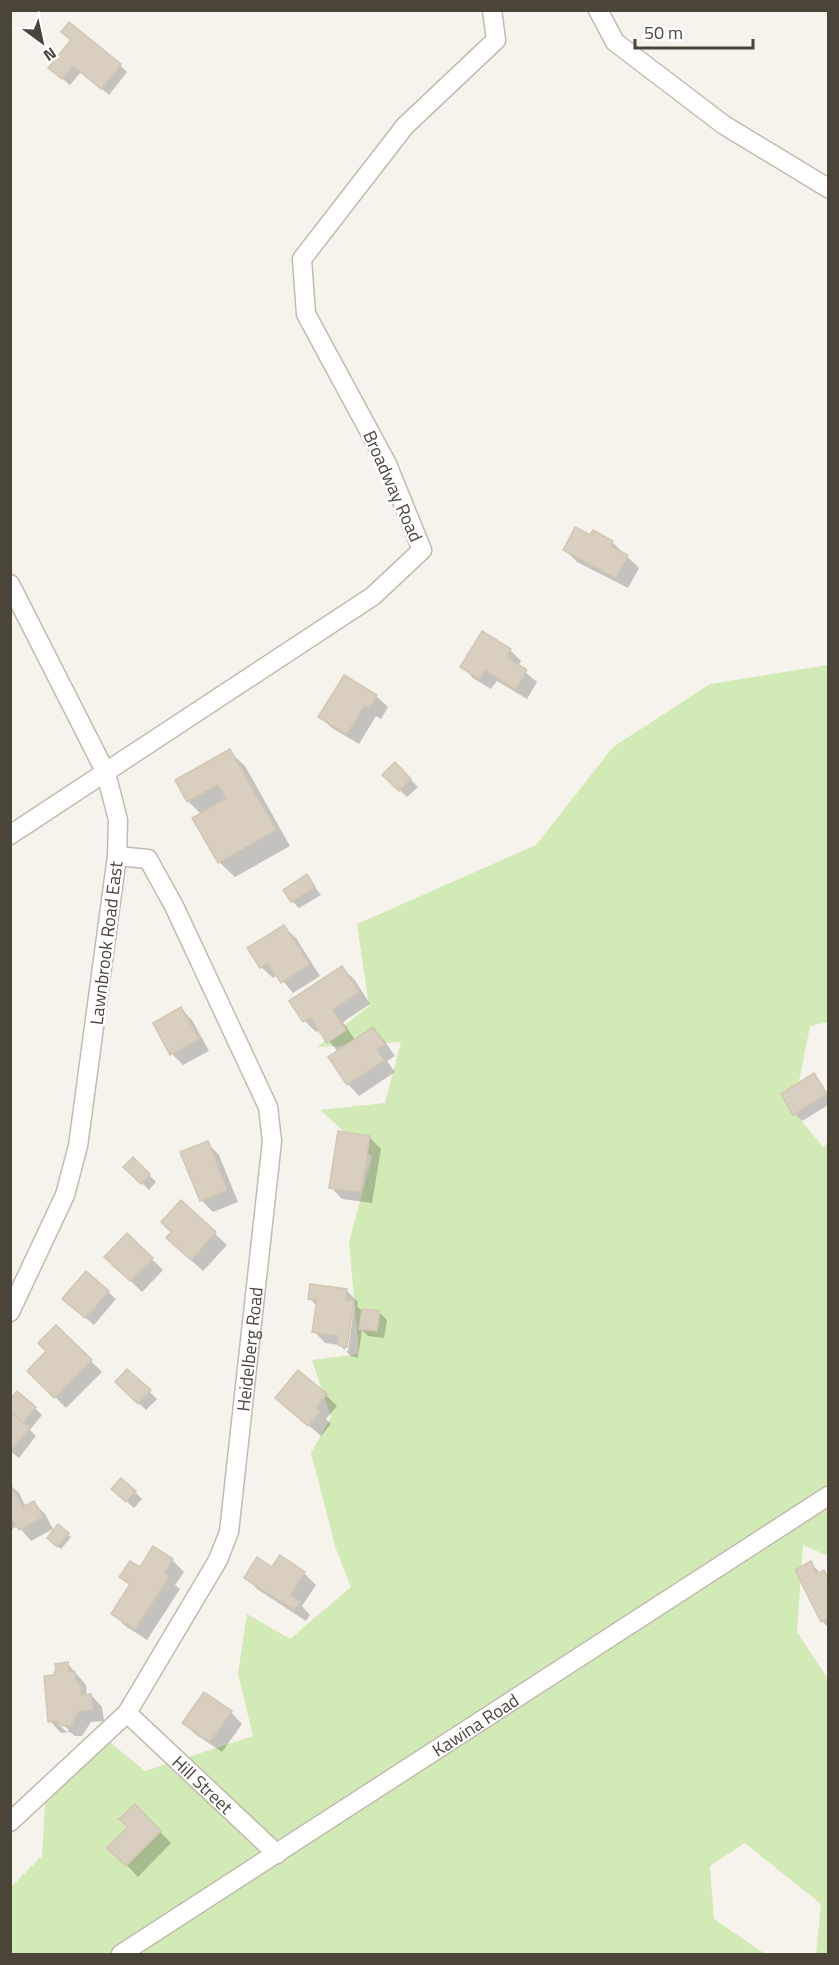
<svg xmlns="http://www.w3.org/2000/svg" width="839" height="1965" font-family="'Titillium Web',sans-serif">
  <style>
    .green { fill: #d2eab5 }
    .shadow { fill: #0003; fill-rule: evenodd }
    .building { fill: #d8cfc1; stroke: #d3c7b4; stroke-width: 1.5 }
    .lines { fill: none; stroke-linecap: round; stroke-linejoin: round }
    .minor-casing { stroke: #c2bbae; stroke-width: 21 }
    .minor { stroke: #fff; stroke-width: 18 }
    .labels { text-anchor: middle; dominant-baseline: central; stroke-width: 5; stroke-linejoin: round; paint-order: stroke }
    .street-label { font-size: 18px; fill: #4b4439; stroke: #fff }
  </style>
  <rect width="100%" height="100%" fill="#f6f3ec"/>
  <path class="green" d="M828,665V1022L810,1026L793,1111L823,1147L828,1142V1556L803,1545L797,1632L828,1679V1954H816L821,1904L745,1843L710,1866L714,1919L765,1954H11V1887L42,1856L46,1786L106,1739L145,1771L253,1736L238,1674L247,1614L290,1639L351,1587L336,1549L311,1453L331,1417L312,1360L359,1354L349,1242L372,1157L320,1110L385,1103L401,1042L317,1047L369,1006L357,924L536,845L613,747L710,684Z"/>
  <g class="shadow">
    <path d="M72,41L120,65L127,72L109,95L81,72L70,85L58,75Z"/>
    <path d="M591,537L612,542L639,568L628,588L577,562L565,550Z"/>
    <path d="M510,650L521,661L518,666L537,682L527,699L497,681L491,689L473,678L462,666Z"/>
    <path d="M376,696L388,707L381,719L376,716L359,744L332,728L320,717Z"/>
    <path d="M229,751L245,766L290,846L235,877L219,862L202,815L188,801L177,781Z"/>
    <path d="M395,764L418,787L407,797L384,775Z"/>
    <path d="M307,876L321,895L299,908L292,901Z"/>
    <path d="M284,927L296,938L320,976L293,993L278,975L273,978L261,967Z"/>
    <path d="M342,968L354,979L370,1004L343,1022L355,1040L373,1029L384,1040L395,1056L387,1061L395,1072L359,1096L348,1084L338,1052L320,1030L316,1032L305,1021L292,1001Z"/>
    <path d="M181,1009L192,1020L209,1051L183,1065L172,1054Z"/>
    <path d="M814,1075L828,1094V1105L802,1121L795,1114Z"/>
    <path d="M369,1137L381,1149L372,1203L342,1199L331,1187Z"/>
    <path d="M207,1143L219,1155L238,1202L213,1212L201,1200Z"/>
    <path d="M133,1159L156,1182L149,1190L126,1167Z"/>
    <path d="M181,1202L227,1245L203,1271L179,1249L173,1232Z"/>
    <path d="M127,1235L163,1270L142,1292L106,1257Z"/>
    <path d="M87,1273L116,1299L94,1325L72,1306Z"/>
    <path d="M346,1290L358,1302L357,1306L363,1312L380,1313L387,1320L384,1338L368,1336L362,1330L358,1358L351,1356L346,1351H348L354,1307L352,1304L345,1350L339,1345L325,1343L314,1331L317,1306L309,1298Z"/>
    <path d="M56,1327L102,1372L66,1408L29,1371L48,1352Z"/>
    <path d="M128,1371L157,1399L146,1410L117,1382Z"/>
    <path d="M326,1395L337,1406L326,1419L331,1424L321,1436L277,1398Z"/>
    <path d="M35,1408L42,1415L30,1430L36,1436L19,1458L10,1451V1419L15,1414Z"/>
    <path d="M10,1485L19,1493L26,1507L34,1503L45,1514L53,1529L31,1541L18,1526L10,1530Z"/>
    <path d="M135,1492L142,1499L134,1508L121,1496Z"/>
    <path d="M58,1526L71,1537L61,1549L49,1538Z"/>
    <path d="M154,1548L172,1560L184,1572L175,1585L180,1589L147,1640L124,1625L113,1613L130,1586L121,1577L140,1570Z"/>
    <path d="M280,1557L304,1573L316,1585L302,1606L310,1615L306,1621L257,1589L246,1577L273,1569Z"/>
    <path d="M811,1563L821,1574L824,1572L828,1577V1627L822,1621Z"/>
    <path d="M68,1664L86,1685L87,1696L91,1695L102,1707L104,1721L91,1722L82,1736H75L70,1732L61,1733L50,1721L55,1676ZM58,1720L69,1730L67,1732L58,1724Z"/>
    <path d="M231,1712L242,1724L222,1752L195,1734L184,1723Z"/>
    <path d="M135,1806L171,1843L138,1877L110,1848L130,1827Z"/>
  </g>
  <g class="building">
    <path d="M69,22L121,64L101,89L73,66L62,79L48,68L71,40L61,32Z"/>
    <path d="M575,527L590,535L593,530L613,541L610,546L628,555L616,578L563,550Z"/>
    <path d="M482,631L511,649L506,657L527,670L515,689L485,670L479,679L460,667Z"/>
    <path d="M344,675L377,695L369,708L364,706L347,734L318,717Z"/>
    <path d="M230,749L276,830L218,863L192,818L226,799L218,784L187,802L175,780Z"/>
    <path d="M395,762L411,779L399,791L382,775Z"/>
    <path d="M307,874L315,887L291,902L283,890Z"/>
    <path d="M284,925L310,964L281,983L268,963L260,968L247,948Z"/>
    <path d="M342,966L359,992L332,1010L346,1030L327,1043L310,1017L303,1022L289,1001Z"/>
    <path d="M181,1007L199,1039L170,1055L153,1023Z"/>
    <path d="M373,1027L385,1044L377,1049L384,1060L347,1085L328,1057Z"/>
    <path d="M814,1073L827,1094L793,1115L781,1094Z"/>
    <path d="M338,1131L370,1136L361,1192L329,1188Z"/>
    <path d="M208,1141L227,1190L200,1201L180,1152Z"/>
    <path d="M133,1157L150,1174L141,1184L123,1167Z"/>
    <path d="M181,1200L216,1232L191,1260L166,1238L171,1232L161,1222Z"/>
    <path d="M127,1233L153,1258L130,1281L104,1257Z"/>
    <path d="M86,1271L109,1291L85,1318L62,1299Z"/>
    <path d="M310,1284L347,1289L345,1300L354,1301L347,1347L338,1345L339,1336L312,1332L317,1300L308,1299Z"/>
    <path d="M362,1309L380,1311L377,1331L359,1329Z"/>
    <path d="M56,1325L92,1360L54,1398L27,1371L46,1351L38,1343Z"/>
    <path d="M127,1369L151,1390L138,1404L115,1382Z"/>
    <path d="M298,1370L327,1394L315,1408L320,1412L308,1426L275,1398Z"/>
    <path d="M17,1391L36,1407L23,1422L10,1411V1399Z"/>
    <path d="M13,1414L30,1428L10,1451V1417Z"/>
    <path d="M121,1478L136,1491L126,1502L111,1489Z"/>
    <path d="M10,1485L23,1507L34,1501L43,1517L19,1530L10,1515Z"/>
    <path d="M58,1524L69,1533L57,1547L47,1538Z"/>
    <path d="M153,1546L173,1559L164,1573L169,1577L135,1629L111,1614L130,1584L119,1577L130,1561L140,1567Z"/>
    <path d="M280,1555L305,1572L290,1595L300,1602L294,1610L244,1578L257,1557L272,1567Z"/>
    <path d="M811,1561L817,1574L824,1570L828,1579V1618L821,1622L795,1570Z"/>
    <path d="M68,1662L69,1671L75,1672L76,1682L81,1687V1695L91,1694L93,1710L79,1711L71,1725L62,1726L57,1721L48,1722L44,1676L54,1675V1672H56L55,1664Z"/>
    <path d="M204,1692L232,1711L210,1742L182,1723Z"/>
    <path d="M135,1804L161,1831L126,1866L107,1848L128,1827L119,1819Z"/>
  </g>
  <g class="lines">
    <defs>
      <g id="minor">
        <path d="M598,10L615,42L724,125L828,188"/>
        <path d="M10,584L106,773L118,820L117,856L78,1146L65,1195L10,1312"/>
        <path d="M10,835L373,596L422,550L387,464L306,314L302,259L405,126L496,40L492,10"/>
        <path id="s1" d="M127,1713L277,1854"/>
        <path id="s2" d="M10,1822L127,1713L218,1560L229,1532L272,1141L268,1107L174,906L148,859L117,856"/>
        <path id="s3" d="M121,1954L828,1496"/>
      </g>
    </defs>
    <use href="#minor" class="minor-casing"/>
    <use href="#minor" class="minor"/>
  </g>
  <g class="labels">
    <g class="street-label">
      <text transform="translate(393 486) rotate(66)">Broadway Road</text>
      <text transform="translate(106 943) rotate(-83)">Lawnbrook Road East</text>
      <text stroke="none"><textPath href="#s2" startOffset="552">Heidelberg Road</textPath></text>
      <text stroke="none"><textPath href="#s3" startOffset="422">Kawina Road</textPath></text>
      <text stroke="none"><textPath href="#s1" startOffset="104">Hill Street</textPath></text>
    </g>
  </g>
  <rect width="839" height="1965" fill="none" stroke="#4b4439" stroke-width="24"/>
  <g transform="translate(42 42) rotate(147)" stroke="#ffffff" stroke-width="4.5" paint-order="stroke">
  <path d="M0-4.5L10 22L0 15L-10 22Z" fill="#4b4439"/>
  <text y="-9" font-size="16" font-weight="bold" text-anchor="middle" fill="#4b4439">N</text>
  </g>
  <path d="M635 39v9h118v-9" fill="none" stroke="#4b4439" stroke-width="3"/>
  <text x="644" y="39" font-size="18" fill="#4b4439" stroke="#ffffff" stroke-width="4.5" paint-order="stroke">50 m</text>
</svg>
